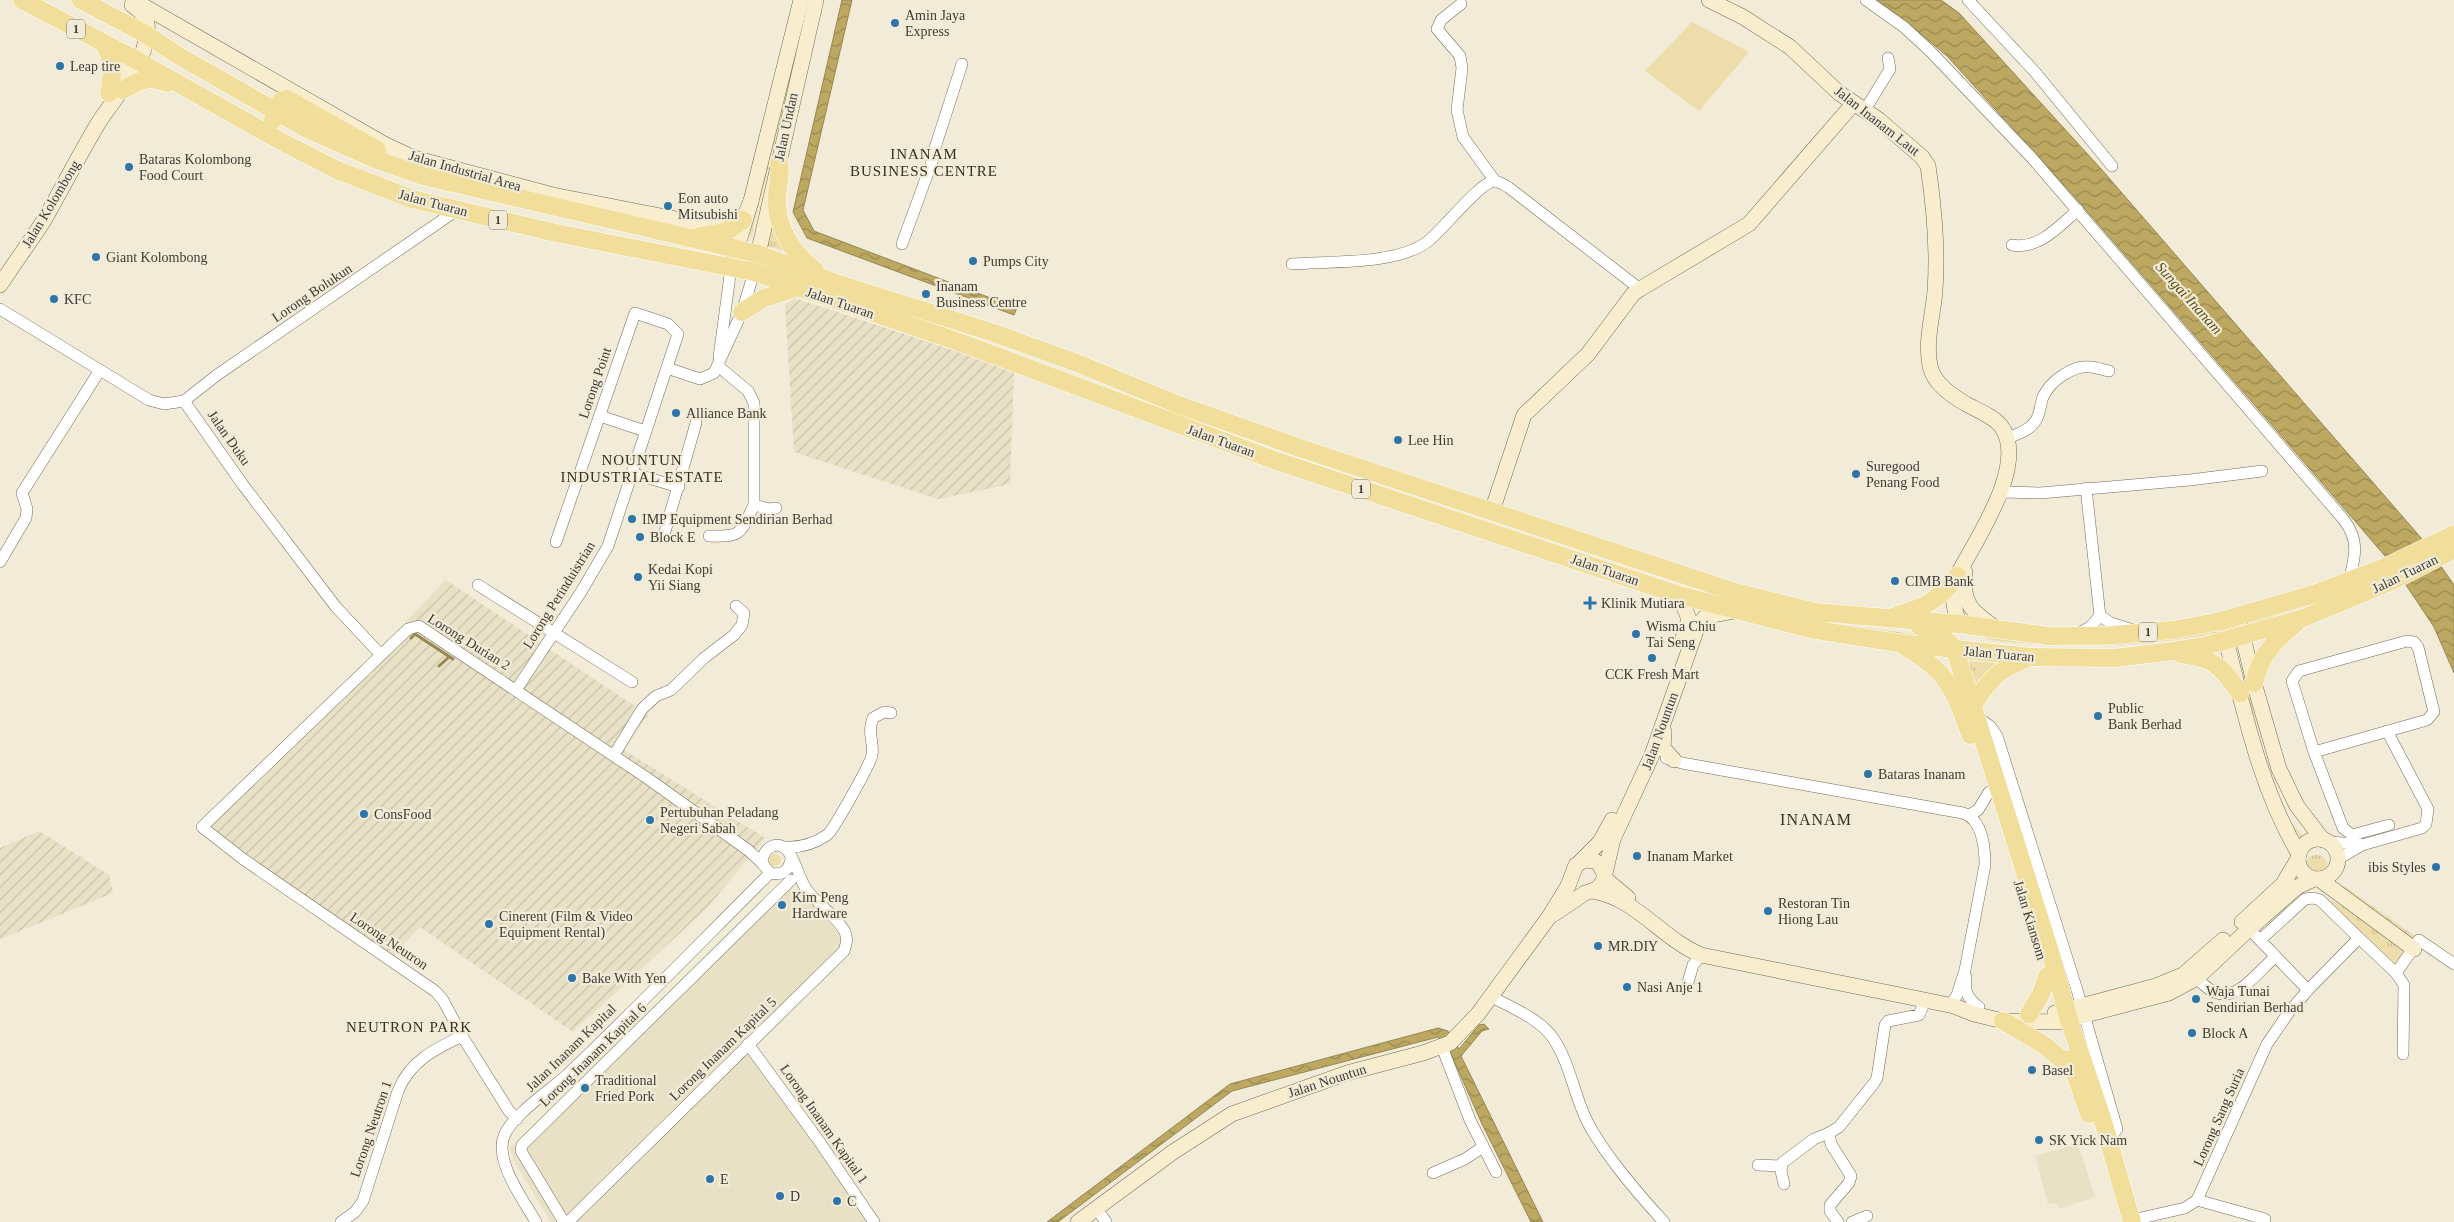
<svg xmlns="http://www.w3.org/2000/svg" width="2454" height="1222" font-family="'Times New Roman',serif">
  <style>
    .built { fill: #e9e1c5 }
    .industrial { fill: url(#industrial-furrows) }
    .grass { fill: url(#grass-tufts) }
    .green { fill: #ecddaa }
    .water { fill: url(#water-waves); stroke: #968854 }
    .lines { fill: none; stroke-linecap: round; stroke-linejoin: round }
    .stream { stroke: #968854; stroke-width: 3 }
    .street-casing { stroke: #716c5b; stroke-width: 12 }
    .secondary-casing { stroke: #716c5b; stroke-width: 16 }
    .primary-casing { stroke: #fff; stroke-width: 19 }
    .street { stroke: #fff; stroke-width: 11 }
    .secondary { stroke: #f8eecd; stroke-width: 15 }
    .primary { stroke: #f1de9a; stroke-width: 18 }
    .poi-dot { fill: #2d75a9; stroke: #f1ebd7; stroke-width: 2 }
    .labels { text-anchor: middle; dominant-baseline: central; stroke-width: 4.5; stroke-linejoin: round; paint-order: stroke }
    .shield { fill: #f1ebd7; stroke: #747066; stroke-width: 1 }
    .shield-label { font-size: 12px; font-weight: bold; fill: #3f3c35 }
    .poi-label { font-size: 14px; fill: #3f3c35; stroke: #f1ebd7; text-anchor: start }
    .street-label { font-size: 14px; fill: #3f3c35; stroke: #f1ebd7 }
    .neighbourhood-label { font-size: 15px; letter-spacing: 1px; fill: #353121; stroke: #f1ebd7 }
    .water-label { font-size: 15px; font-style: italic; fill: #5d4f18; stroke: #f1ebd7 }
    .quarter-label { font-size: 16px; letter-spacing: 1px; fill: #353121; stroke: #f1ebd7 }
  </style>
  <defs>
    <pattern id="industrial-furrows" width="10" height="10" patternUnits="userSpaceOnUse" patternTransform="scale(1.25)"><rect width="10" height="10" fill="#e9e1c5"/><path d="M-1 1l2-2M0 10L10 0M9 11l2-2" fill="none" stroke="#c9c2aa"/></pattern>
    <pattern id="grass-tufts" width="24" height="20" patternUnits="userSpaceOnUse" patternTransform="scale(1.25)"><rect width="24" height="20" fill="#ecddaa"/><path d="M3 7l-1-3M5 7V3M7 7l1-3M15 17l-1-3M17 17v-4M19 17l1-3" fill="none" stroke="#cbbf93"/></pattern>
    <pattern id="water-waves" width="16" height="10" patternUnits="userSpaceOnUse" patternTransform="scale(1.25)"><rect width="16" height="10" fill="#bca861"/><path d="M0 5q4-4 8 0t8 0" fill="none" stroke="#9a8a51"/></pattern>
  </defs>
  <rect width="100%" height="100%" fill="#f1ebd7"/>
  <g class="built">
    <path d="M779,885L805,894L842,938L840,949L748,1040L794,1098L882,1222H551L514,1161L510,1148Z"/>
    <path d="M2078,1144L2095,1197L2059,1209L2056,1203L2048,1204L2035,1156Z"/>
  </g>
  <g class="industrial">
    <path d="M794,298L1014,370L1010,484L938,499L794,452L785,305Z"/>
    <path d="M446,580L648,715L624,750L765,838L707,908L573,1032L420,927L387,962L202,834Z"/>
    <path d="M39,831L109,875L113,893L0,939V848Z"/>
  </g>
  <g class="grass">
    <path d="M807,0H810L750,242V232Z"/>
    <path d="M772,207L793,253L763,245Z"/>
    <path d="M2385,574L2316,603L2245,626L2250,619Z"/>
    <path d="M1839,624L1933,637V640L1839,626Z"/>
    <path d="M2216,631L2217,633C2143,648 2070,647 1996,641L1987,639L1982,634L2184,636Z"/>
    <path d="M2240,649C2252,698 2262,768 2284,811C2291,824 2301,833 2311,844L2297,851L2255,737L2239,650Z"/>
    <path d="M1967,661L2001,663L1974,694Z"/>
    <circle cx="775" cy="860" r="6"/>
    <circle cx="2316" cy="866" r="11"/>
    <path d="M2341,886H2344L2416,937L2415,941Z"/>
    <path d="M2324,896L2359,916L2407,952L2396,973L2319,898Z"/>
  </g>
  <path class="green" d="M1692,22L1749,52L1699,111L1645,71Z"/>
  <g class="water">
    <path d="M842,0H852L803,210L814,231L1017,308L1014,315L807,238L793,212Z"/>
    <path d="M1877,0H1941L1959,13L2102,170L2422,539L2454,585V673L2434,627L2392,564L2073,195L1947,56L1908,23Z"/>
    <path d="M1484,1024L1489,1029L1482,1031L1461,1056L1543,1222H1531L1482,1124L1451,1054L1438,1037L1232,1091L1058,1222H1047L1230,1084L1438,1028L1448,1031L1459,1049L1479,1025Z"/>
  </g>
  <g class="lines">
    <g class="stream">
      <path d="M411,638L415,634L453,659"/>
      <path d="M439,666L449,657"/>
    </g>
    <defs>
      <g id="street">
        <path d="M1866,0L1904,27L1930,51L2032,158L2344,520C2360,541 2355,557 2349,581"/>
        <path d="M1968,0L2035,72L2112,166"/>
        <path d="M1461,4L1441,20L1437,29L1460,56L1462,68L1457,110L1463,137L1495,181"/>
        <path d="M1865,110L1890,69L1888,58"/>
        <path d="M934,151L962,64"/>
        <path d="M902,244L933,159"/>
        <path d="M2012,245C2039,250 2059,226 2078,210"/>
        <path d="M1292,264C1330,261 1396,265 1427,242C1442,231 1480,182 1494,181C1498,181 1504,185 1508,187L1640,289"/>
        <path d="M0,309L149,400L164,404L184,401L243,485L336,607L381,655"/>
        <path d="M719,357L731,268"/>
        <path d="M718,366L748,391L754,403V505L769,509L776,508"/>
        <path d="M667,368L700,379L714,373L742,312L754,272"/>
        <path d="M184,401L217,375L457,210"/>
        <path d="M600,416L645,431"/>
        <path d="M2008,438C2017,434 2028,431 2034,423C2040,417 2040,405 2043,397C2050,381 2073,365 2090,367C2096,367 2103,370 2109,371"/>
        <path d="M631,473L679,487"/>
        <path d="M2001,492L2040,493L2190,480L2262,471"/>
        <path d="M664,535L696,423"/>
        <path d="M709,536C742,537 740,534 754,505"/>
        <path d="M0,562L26,518L27,509L22,493L100,370"/>
        <path d="M478,585L632,682"/>
        <path d="M2100,616L2111,623L2133,630"/>
        <path d="M2078,634L2090,627L2100,616L2086,488"/>
        <path d="M516,690L581,592L608,546L678,334L668,324L635,313L556,542"/>
        <path d="M1975,716L1990,726L1997,736L2077,990L2117,1129L2108,1141"/>
        <path d="M2314,752L2427,720L2434,712L2418,647L2414,642L2407,641L2299,671L2292,681L2314,752L2343,828L2352,835L2389,825"/>
        <path d="M614,755L642,709L656,696L671,690L704,658L734,635L742,625L744,613L736,606"/>
        <path d="M1666,758L1682,763L1963,813C1982,819 1985,847 1985,865L1965,970L1957,995L1953,1001"/>
        <path d="M1969,815L1978,810L1989,792"/>
        <path d="M2328,842L2360,844"/>
        <path d="M784,847C799,848 814,844 827,835C833,831 871,763 872,755C874,740 867,734 873,718L884,712L891,713"/>
        <path d="M2338,859L2362,845L2422,828L2426,824L2428,809L2387,731"/>
        <path d="M2255,935L2308,990"/>
        <path d="M2260,940L2305,899L2313,898L2320,900L2359,938"/>
        <path d="M1966,977C1964,991 1967,998 1979,1007"/>
        <path d="M2197,978C2229,1015 2249,980 2275,957"/>
        <path d="M1687,986L1693,965L1701,955"/>
        <path d="M1490,996C1510,1007 1539,1018 1553,1038C1568,1060 1573,1088 1583,1112C1596,1145 1639,1195 1664,1222"/>
        <path d="M748,1044L819,1141L874,1222"/>
        <path d="M1442,1047L1470,1120L1496,1172"/>
        <path d="M2403,1054L2404,985L2396,973L2419,940L2454,964"/>
        <path d="M517,1119L509,1111L462,1036L443,1000L435,991L243,859L202,827L408,629L419,626L647,778L748,850L762,863"/>
        <path d="M1829,1133L1831,1144L1851,1176L1849,1183L1830,1205V1211L1838,1222"/>
        <path d="M1758,1165L1781,1166"/>
        <path d="M1433,1173L1465,1159L1483,1147"/>
        <path d="M1784,1184L1781,1171L1782,1163L1814,1139L1829,1133L1839,1127L1874,1083L1877,1078L1885,1025L1888,1021L1919,1015L1925,1001"/>
        <path d="M2197,1200L2265,1219"/>
        <path d="M1096,1208L1106,1222"/>
        <path d="M2132,1220L2185,1208L2197,1200L2267,1044L2289,1012L2308,990L2359,938L2396,973"/>
        <path d="M341,1222L355,1212L363,1201L398,1091C410,1061 435,1049 462,1036"/>
        <path d="M536,1222C524,1201 494,1161 504,1136C513,1114 551,1090 569,1073C637,1008 703,940 770,873"/>
        <path d="M564,1222L521,1151L522,1145L791,880"/>
        <path d="M568,1222L844,951C846,945 848,939 845,932C837,916 817,904 806,889C799,878 795,860 788,851C777,838 762,849 762,863L770,873C782,876 789,871 791,859"/>
        <path d="M1852,1222L1867,1216"/>
      </g>
      <g id="secondary">
        <path d="M133,0L384,144L414,158L553,195L712,226H725L743,220L751,201"/>
        <path d="M1709,0L1743,17L1790,47L1839,93L1879,120L1922,157L1928,166C1934,206 1938,250 1935,291C1933,316 1925,340 1930,366C1934,384 1951,395 1966,404C1977,410 1993,416 2001,426C2029,464 1975,541 1957,576C1951,597 1953,604 1959,624"/>
        <path d="M111,89L129,56"/>
        <path d="M731,268L751,201L801,0"/>
        <path d="M754,272L816,0"/>
        <path d="M0,285C14,264 29,243 43,222C62,189 79,155 99,122C117,94 144,68 147,33C149,19 143,13 132,5"/>
        <path d="M1492,511L1524,415L1588,354L1633,294L1640,289L1749,224L1854,103"/>
        <path d="M1965,572C1961,605 1973,612 1997,629"/>
        <path d="M1679,595L1689,619L1683,638"/>
        <path d="M2238,616L2254,683L2279,769L2297,806L2323,840"/>
        <path d="M2221,621C2242,700 2257,783 2299,854"/>
        <path d="M1664,732L1663,748L1674,760"/>
        <circle cx="2318" cy="859" r="20"/>
        <path d="M1580,862L1600,842L1612,820"/>
        <path d="M1604,878L1628,898"/>
        <path d="M2319,879L2414,949"/>
        <path d="M1593,891C1636,898 1662,939 1701,955L1954,1006L1974,1014L2003,1021L2059,1022L2169,993L2197,978L2249,929L2297,887L2314,879"/>
        <path d="M1554,914L1585,893L1597,889L1603,882L1613,839L1652,755L1698,625L1706,616L1734,611"/>
        <path d="M2242,922L2283,884L2298,859"/>
        <path d="M2055,1013L2156,986L2183,975L2223,940"/>
        <path d="M1078,1222L1173,1152L1232,1114L1347,1073L1423,1053L1450,1043L1478,1014L1549,917L1568,886L1576,865L1585,860L1595,861L1599,864L1604,873"/>
      </g>
      <g id="primary">
        <path d="M22,0L129,56L286,144L337,170L412,199L556,233L754,272L956,341L1271,459L1679,595L1810,629L1898,643L2031,657L2114,658L2166,652L2205,646L2301,619L2392,581L2454,549"/>
        <path d="M81,0L147,35L179,56L307,129L377,160L423,176L758,254L836,283L994,333L1077,363L1179,405L1300,448L1735,592L1815,612L1959,624L2049,636H2101L2173,630L2221,621L2314,594L2388,566L2454,534"/>
        <path d="M105,45L113,65L109,93"/>
        <path d="M123,90C139,81 148,75 167,83"/>
        <path d="M273,120L275,110L281,101L287,99L377,150"/>
        <path d="M779,162C782,177 776,190 777,205C778,229 795,257 815,270"/>
        <path d="M701,236L726,232L743,220"/>
        <path d="M742,312L762,299L795,288"/>
        <path d="M1895,616C1927,606 1935,603 1957,576"/>
        <path d="M1920,627C1935,631 1946,637 1955,650L2051,955L2069,1020L2102,1118L2132,1222"/>
        <path d="M1905,647C1947,671 1955,690 1970,735"/>
        <path d="M2181,654C2216,658 2220,667 2240,693"/>
        <path d="M2254,683C2262,653 2272,644 2295,624"/>
        <path d="M1972,706C1991,678 1996,671 2028,658"/>
        <path d="M2029,1014L2041,994L2047,976"/>
        <path d="M2003,1021L2044,1045L2073,1069"/>
        <path d="M2070,1059L2089,1114"/>
      </g>
    </defs>
    <use href="#street" class="street-casing"/>
    <use href="#secondary" class="secondary-casing"/>
    <use href="#primary" class="primary-casing"/>
    <use href="#street" class="street"/>
    <use href="#secondary" class="secondary"/>
    <use href="#primary" class="primary"/>
  </g>
  <g class="poi-dot">
    <circle cx="895" cy="23" r="5"/>
    <circle cx="60" cy="66" r="5"/>
    <circle cx="129" cy="167" r="5"/>
    <circle cx="668" cy="206" r="5"/>
    <circle cx="96" cy="257" r="5"/>
    <circle cx="973" cy="261" r="5"/>
    <circle cx="926" cy="294" r="5"/>
    <circle cx="54" cy="299" r="5"/>
    <circle cx="676" cy="413" r="5"/>
    <circle cx="1398" cy="440" r="5"/>
    <circle cx="1856" cy="474" r="5"/>
    <circle cx="632" cy="519" r="5"/>
    <circle cx="640" cy="537" r="5"/>
    <circle cx="638" cy="577" r="5"/>
    <circle cx="1895" cy="581" r="5"/>
    <path d="M1587.5 595.5h5v5h5v5h-5v5h-5v-5h-5v-5h5z"/>
    <circle cx="1636" cy="634" r="5"/>
    <circle cx="1652" cy="658" r="5"/>
    <circle cx="2098" cy="716" r="5"/>
    <circle cx="1868" cy="774" r="5"/>
    <circle cx="364" cy="814" r="5"/>
    <circle cx="650" cy="820" r="5"/>
    <circle cx="1637" cy="856" r="5"/>
    <circle cx="2436" cy="867" r="5"/>
    <circle cx="782" cy="905" r="5"/>
    <circle cx="1768" cy="911" r="5"/>
    <circle cx="489" cy="924" r="5"/>
    <circle cx="1598" cy="946" r="5"/>
    <circle cx="572" cy="978" r="5"/>
    <circle cx="1627" cy="987" r="5"/>
    <circle cx="2196" cy="999" r="5"/>
    <circle cx="2192" cy="1033" r="5"/>
    <circle cx="2032" cy="1070" r="5"/>
    <circle cx="585" cy="1088" r="5"/>
    <circle cx="2039" cy="1140" r="5"/>
    <circle cx="710" cy="1179" r="5"/>
    <circle cx="780" cy="1196" r="5"/>
    <circle cx="837" cy="1201" r="5"/>
  </g>
  <g class="labels">
    <g class="shield">
      <rect x="67" y="19.5" width="18" height="19" rx="4"/>
      <rect x="489" y="210.5" width="18" height="19" rx="4"/>
      <rect x="1352" y="479.5" width="18" height="19" rx="4"/>
      <rect x="2139" y="622.5" width="18" height="19" rx="4"/>
    </g>
    <g class="shield-label">
      <text x="76" y="29">1</text>
      <text x="498" y="220">1</text>
      <text x="1361" y="489">1</text>
      <text x="2148" y="632">1</text>
    </g>
    <g class="poi-label">
      <text x="905" y="15">Amin Jaya<tspan x="905" dy="16">Express</tspan></text>
      <text x="70" y="66">Leap tire</text>
      <text x="139" y="159">Bataras Kolombong<tspan x="139" dy="16">Food Court</tspan></text>
      <text x="678" y="198">Eon auto<tspan x="678" dy="16">Mitsubishi</tspan></text>
      <text x="106" y="257">Giant Kolombong</text>
      <text x="983" y="261">Pumps City</text>
      <text x="936" y="286">Inanam<tspan x="936" dy="16">Business Centre</tspan></text>
      <text x="64" y="299">KFC</text>
      <text x="686" y="413">Alliance Bank</text>
      <text x="1408" y="440">Lee Hin</text>
      <text x="1866" y="466">Suregood<tspan x="1866" dy="16">Penang Food</tspan></text>
      <text x="642" y="519">IMP Equipment Sendirian Berhad</text>
      <text x="650" y="537">Block E</text>
      <text x="648" y="569">Kedai Kopi<tspan x="648" dy="16">Yii Siang</tspan></text>
      <text x="1905" y="581">CIMB Bank</text>
      <text x="1601" y="603">Klinik Mutiara</text>
      <text x="1646" y="626">Wisma Chiu<tspan x="1646" dy="16">Tai Seng</tspan></text>
      <text x="1652" y="674" text-anchor="middle">CCK Fresh Mart</text>
      <text x="2108" y="708">Public<tspan x="2108" dy="16">Bank Berhad</tspan></text>
      <text x="1878" y="774">Bataras Inanam</text>
      <text x="660" y="812">Pertubuhan Peladang<tspan x="660" dy="16">Negeri Sabah</tspan></text>
      <text x="374" y="814">ConsFood</text>
      <text x="1647" y="856">Inanam Market</text>
      <text x="2426" y="867" text-anchor="end">ibis Styles</text>
      <text x="792" y="897">Kim Peng<tspan x="792" dy="16">Hardware</tspan></text>
      <text x="1778" y="903">Restoran Tin<tspan x="1778" dy="16">Hiong Lau</tspan></text>
      <text x="499" y="916">Cinerent (Film &amp; Video<tspan x="499" dy="16">Equipment Rental)</tspan></text>
      <text x="1608" y="946">MR.DIY</text>
      <text x="582" y="978">Bake With Yen</text>
      <text x="1637" y="987">Nasi Anje 1</text>
      <text x="2206" y="991">Waja Tunai<tspan x="2206" dy="16">Sendirian Berhad</tspan></text>
      <text x="2202" y="1033">Block A</text>
      <text x="2042" y="1070">Basel</text>
      <text x="595" y="1080">Traditional<tspan x="595" dy="16">Fried Pork</tspan></text>
      <text x="2049" y="1140">SK Yick Nam</text>
      <text x="720" y="1179">E</text>
      <text x="790" y="1196">D</text>
      <text x="847" y="1201">C</text>
    </g>
    <g class="street-label">
      <text transform="translate(1877 121) rotate(38)">Jalan Inanam Laut</text>
      <text transform="translate(786 127) rotate(-78)">Jalan Undan</text>
      <text transform="translate(465 171) rotate(16)">Jalan Industrial Area</text>
      <text transform="translate(433 203) rotate(15)">Jalan Tuaran</text>
      <text transform="translate(51 204) rotate(-59)">Jalan Kolombong</text>
      <text transform="translate(312 293) rotate(-34)">Lorong Bolukun</text>
      <text transform="translate(840 303) rotate(19)">Jalan Tuaran</text>
      <text transform="translate(595 383) rotate(-71)">Lorong Point</text>
      <text transform="translate(229 438) rotate(55)">Jalan Duku</text>
      <text transform="translate(1221 441) rotate(20)">Jalan Tuaran</text>
      <text transform="translate(1605 570) rotate(19)">Jalan Tuaran</text>
      <text transform="translate(2405 574) rotate(-26)">Jalan Tuaran</text>
      <text transform="translate(559 595) rotate(-58)">Lorong Perinduistrian</text>
      <text transform="translate(469 642) rotate(32)">Lorong Durian 2</text>
      <text transform="translate(1999 654) rotate(5)">Jalan Tuaran</text>
      <text transform="translate(1660 731) rotate(-70)">Jalan Nountun</text>
      <text transform="translate(2030 920) rotate(73)">Jalan Kiansom</text>
      <text transform="translate(389 941) rotate(34)">Lorong Neutron</text>
      <text transform="translate(571 1048) rotate(-44)">Jalan Inanam Kapital</text>
      <text transform="translate(723 1049) rotate(-44)">Lorong Inanam Kapital 5</text>
      <text transform="translate(593 1055) rotate(-44)">Lorong Inanam Kapital 6</text>
      <text transform="translate(1327 1081) rotate(-18)">Jalan Nountun</text>
      <text transform="translate(2219 1117) rotate(-66)">Lorong Sang Suria</text>
      <text transform="translate(824 1124) rotate(55)">Lorong Inanam Kapital 1</text>
      <text transform="translate(371 1129) rotate(-71)">Lorong Neutron 1</text>
    </g>
    <g class="neighbourhood-label">
      <text x="924" y="154">INANAM<tspan x="924" dy="17">BUSINESS CENTRE</tspan></text>
      <text x="642" y="460">NOUNTUN<tspan x="642" dy="17">INDUSTRIAL ESTATE</tspan></text>
      <text x="409" y="1027">NEUTRON PARK</text>
    </g>
    <g class="water-label">
      <text transform="translate(2189 298) rotate(48)">Sungai Inanam</text>
    </g>
    <g class="quarter-label">
      <text x="1816" y="819">INANAM</text>
    </g>
  </g>
</svg>
